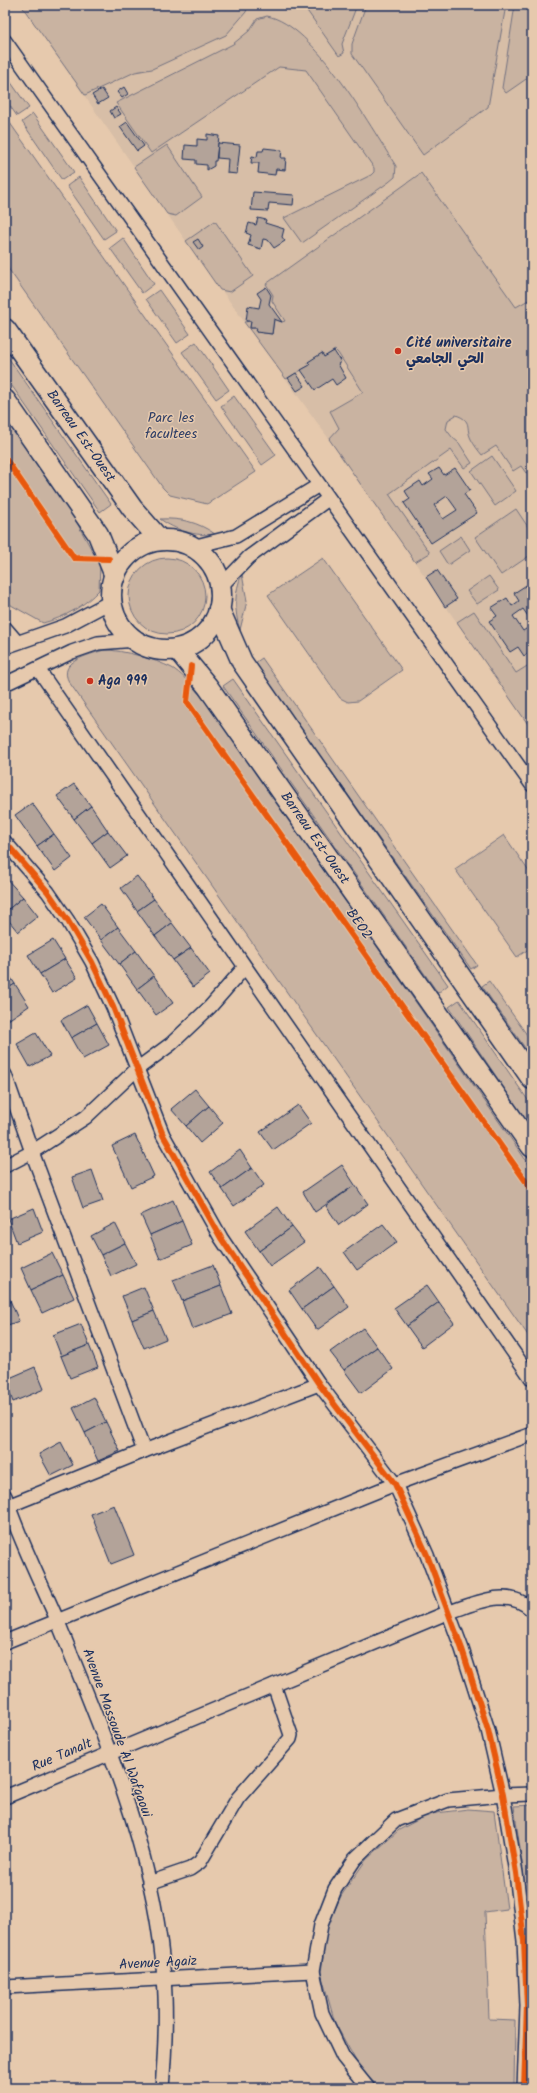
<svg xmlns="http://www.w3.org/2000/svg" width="537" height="2093" font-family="Kalam,'Playpen Sans Arabic',sans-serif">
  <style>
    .built { fill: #d7bea7 }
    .green { fill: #c9b3a1; stroke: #727180 }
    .building { fill: #b3a399; stroke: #1b2f5e; fill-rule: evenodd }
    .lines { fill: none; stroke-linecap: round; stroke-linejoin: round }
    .street-casing { stroke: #1b2f5e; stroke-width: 16 }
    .primary-casing { stroke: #1b2f5e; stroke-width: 23 }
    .street { stroke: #e6c9ad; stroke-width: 13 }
    .primary { stroke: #e6c9ad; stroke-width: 20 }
    .cycleway-casing { stroke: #e6c9ad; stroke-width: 8 }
    .cycleway { stroke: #e8590c; stroke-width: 6 }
    .poi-dot { fill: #c8321e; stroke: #e6c9ad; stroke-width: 1.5 }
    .labels { text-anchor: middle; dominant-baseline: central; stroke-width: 3; stroke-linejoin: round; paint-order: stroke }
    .poi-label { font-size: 14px; font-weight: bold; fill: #1b2f5e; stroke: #e6c9ad; text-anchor: start }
    .park-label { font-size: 14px; fill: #2c3c65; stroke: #e6c9ad }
    .street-label { font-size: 14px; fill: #1b2f5e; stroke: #e6c9ad }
  </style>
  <rect width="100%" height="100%" fill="#e6c9ad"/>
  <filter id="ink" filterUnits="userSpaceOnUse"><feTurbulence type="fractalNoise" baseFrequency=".025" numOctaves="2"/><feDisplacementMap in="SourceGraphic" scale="8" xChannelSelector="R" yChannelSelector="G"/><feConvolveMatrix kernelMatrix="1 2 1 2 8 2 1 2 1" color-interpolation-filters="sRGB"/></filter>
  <g filter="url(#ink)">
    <path class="built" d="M21,5H532V730L329,439L186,241Z"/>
    <g class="green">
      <path d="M21,5H248L246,12L226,35L152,69L135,72L85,95Z"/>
      <path d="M303,5H357L342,44L344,53L339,56Z"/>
      <path d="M366,5H506L488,107L423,155L352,54V44Z"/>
      <path d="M515,5H532V75L506,93L502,88Z"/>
      <path d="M267,16C315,25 369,125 396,166L395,177L389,182L302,243L284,218L371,175L374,172V168L306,70L279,67L151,153L116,103L233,44L249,31L257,19Z"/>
      <path d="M5,74L29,108L17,116L5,99Z"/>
      <path d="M33,114L74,172L62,180L22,122Z"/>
      <path d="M5,116L256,472L207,504L170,495L163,488L5,264Z"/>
      <path d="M167,145L202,197L176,216L167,214L134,167Z"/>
      <path d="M421,173L516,307L532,298V469L526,473L521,466L513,471L496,446L482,455C478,450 474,445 471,439C465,427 473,421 456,415L448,420L446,429L452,437L459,443L472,463L464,468L451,450L389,494L430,553L415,562L329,439L339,428L330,411L363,392L338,353L335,350L324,357L322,354L308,362L310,365L286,379L244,322L251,321L250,328H257L256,332L272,334L274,319L282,322L285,321L272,301L273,295L266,284Z"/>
      <path d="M79,177L116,231L104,239L67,186Z"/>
      <path d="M215,221L253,276L230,292L220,290L186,241Z"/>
      <path d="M123,238L154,284L142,293L110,248Z"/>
      <path d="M159,290L190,334L177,343L146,299Z"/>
      <path d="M196,342L229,390L216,399L182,352Z"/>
      <path d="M5,353L111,504L100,512L5,376Z"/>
      <path d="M234,396L276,455L262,465L221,406Z"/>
      <path d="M5,419L76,521L100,565L99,590C84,606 66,617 43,623L11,605L5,597Z"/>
      <path d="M492,456L516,491L495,506L471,471Z"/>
      <path d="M516,509L532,533V554L501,575L475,537Z"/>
      <path d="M160,519C181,518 198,522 215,534C196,537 175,530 160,519Z"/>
      <path d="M461,536L470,550L448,565L439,551Z"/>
      <circle cx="167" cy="596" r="38"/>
      <path d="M323,558L402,670L358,701L348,702L340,698L268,595Z"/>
      <path d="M242,574L247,601L240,630C234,611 234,592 242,574Z"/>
      <path d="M489,576L499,590L477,604L467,591Z"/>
      <path d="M474,611L516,673L532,663V730L457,622Z"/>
      <path d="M104,650C124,650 154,659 172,668C188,677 211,709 222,724L532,1169V1341L69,682C57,661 89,655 104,650Z"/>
      <path d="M262,658L477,965L471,969L255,663Z"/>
      <path d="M233,679L448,985L438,993L223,686Z"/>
      <path d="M504,835L532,876V947L517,957L455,869Z"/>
      <path d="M489,981L532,1042V1058L482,986Z"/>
      <path d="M459,1000L532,1106V1129L449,1007Z"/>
      <path d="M532,1805V1935L514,1806Z"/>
      <path d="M468,1809L494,1811L507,1909L485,1912L489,2019L515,2020L514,2088H380L361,2070L335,2023L321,1973L327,1927L341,1896L366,1860L399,1830L429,1814Z"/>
    </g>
    <g class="building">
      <path d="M124,87L128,94L122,98L117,92Z"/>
      <path d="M102,89L108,98L98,104L92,95Z"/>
      <path d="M116,107L121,114L114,118L110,111Z"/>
      <path d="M127,122L144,146L137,151L120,127Z"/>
      <path d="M207,134L219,136L216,161H214V166L207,170V165L196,164V160L184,159L185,145L197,146V139L207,140Z"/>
      <path d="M218,143L240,145L237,174L227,173L228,159L217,158Z"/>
      <path d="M264,148L282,150L281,158H286L285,170L276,169L275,175L258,173L259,163H251L252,156L257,157L258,151H263Z"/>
      <path d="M253,192L294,195L293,205L269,203L268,211L251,210Z"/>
      <path d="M258,218L266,220L265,223L284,229L282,237L285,241L274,248L268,240L263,239L261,249L248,245L251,235L246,233L249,223L256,225Z"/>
      <path d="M198,239L203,247L199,250L193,242Z"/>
      <path d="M266,287L271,295L269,304L282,322L274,319L272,334L256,332L257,328H250L251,321H246L248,306L259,308L261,299L257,293Z"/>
      <path d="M334,351L341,362L338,364L346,378L336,385L332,379L315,390L301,370L310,365L308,362L322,353L324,357Z"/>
      <path d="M296,373L305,386L297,391L288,378Z"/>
      <path d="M439,468L444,475L455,468L470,490L464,494L477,513L431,543L404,503L410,499L405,491L420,481L423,486L433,479L429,474ZM447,496L457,510L443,519L434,505Z"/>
      <path d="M437,570L457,599L445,607L426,577Z"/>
      <path d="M528,584L532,589V622L523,609L513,616L523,631L532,625V650L524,656L518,647L510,652L489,621L497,616L491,608L507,598L512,606L519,601L514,593Z"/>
      <path d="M74,784L91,806L74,819L57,796Z"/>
      <path d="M32,803L54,834L37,846L15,815Z"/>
      <path d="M91,806L108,831L92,843L74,819Z"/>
      <path d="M108,831L127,856L110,868L92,843Z"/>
      <path d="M54,834L72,858L55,871L37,846Z"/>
      <path d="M137,876L154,899L137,911L121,888Z"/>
      <path d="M5,877L23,897L5,912Z"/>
      <path d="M23,897L38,916L18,932L5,916V912Z"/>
      <path d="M154,899L172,923L155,936L137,911Z"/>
      <path d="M101,904L118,927L101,940L84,917Z"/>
      <path d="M172,923L191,948L173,960L155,936Z"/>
      <path d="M118,927L136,951L119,964L101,940Z"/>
      <path d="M53,940L65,959L40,974L28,955Z"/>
      <path d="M191,948L210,974L193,987L173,960Z"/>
      <path d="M136,951L154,976L137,989L119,964Z"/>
      <path d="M65,959L77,978L52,993L40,974Z"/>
      <path d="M5,969L15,984L5,990Z"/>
      <path d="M154,976L173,1003L156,1015L137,989Z"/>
      <path d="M15,984L29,1006L8,1020L5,1016V990Z"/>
      <path d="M87,1005L97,1023L71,1038L61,1020Z"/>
      <path d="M97,1023L109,1045L83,1059L71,1038Z"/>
      <path d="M36,1033L50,1056L30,1067L17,1044Z"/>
      <path d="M195,1089L209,1106L186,1126L171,1109Z"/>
      <path d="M298,1105L311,1123L273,1150L260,1132Z"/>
      <path d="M209,1106L223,1123L200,1143L186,1126Z"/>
      <path d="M135,1135L154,1176L131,1187L112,1146Z"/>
      <path d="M240,1150L252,1168L222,1189L210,1172Z"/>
      <path d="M342,1165L355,1185L315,1212L303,1192Z"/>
      <path d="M252,1168L264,1185L234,1206L222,1189Z"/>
      <path d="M92,1170L103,1201L83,1208L72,1177Z"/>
      <path d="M355,1185L368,1204L339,1225L326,1206Z"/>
      <path d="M173,1200L182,1221L150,1235L141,1215Z"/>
      <path d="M278,1207L292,1227L259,1251L245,1231Z"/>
      <path d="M34,1208L43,1232L17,1243L8,1219Z"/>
      <path d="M182,1221L192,1245L160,1259L150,1235Z"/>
      <path d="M115,1223L125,1243L101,1255L91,1236Z"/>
      <path d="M383,1224L397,1242L357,1270L344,1252Z"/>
      <path d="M292,1227L304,1242L270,1266L259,1251Z"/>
      <path d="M125,1243L136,1264L111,1276L101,1255Z"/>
      <path d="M52,1253L63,1275L31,1290L21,1268Z"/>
      <path d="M213,1265L221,1286L182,1301L173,1280Z"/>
      <path d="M320,1267L334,1286L302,1309L289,1290Z"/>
      <path d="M63,1275L74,1298L42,1313L31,1290Z"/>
      <path d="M427,1285L439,1302L407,1326L394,1308Z"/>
      <path d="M221,1286L232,1314L192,1329L182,1301Z"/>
      <path d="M334,1286L349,1307L317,1330L302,1309Z"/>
      <path d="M144,1287L154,1311L132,1320L122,1296Z"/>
      <path d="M9,1298L19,1321L5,1326V1300Z"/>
      <path d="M439,1302L454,1323L422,1347L407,1326Z"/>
      <path d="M154,1311L166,1339L144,1348L132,1320Z"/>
      <path d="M81,1324L89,1345L61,1356L53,1335Z"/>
      <path d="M363,1328L377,1347L344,1370L330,1352Z"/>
      <path d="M89,1345L98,1367L70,1378L61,1356Z"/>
      <path d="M377,1347L393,1369L361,1393L344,1370Z"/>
      <path d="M35,1367L44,1389L13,1402L5,1380Z"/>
      <path d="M94,1397L106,1422L85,1433L73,1408Z"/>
      <path d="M106,1422L120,1451L98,1461L85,1433Z"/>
      <path d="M61,1442L73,1465L51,1476L39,1454Z"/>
      <path d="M114,1505L134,1555L111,1564L91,1514Z"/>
    </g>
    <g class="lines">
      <defs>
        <g id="street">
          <path d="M5,41L532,785"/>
          <path d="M192,547L236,536L319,485"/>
          <path d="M221,586L249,557L328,499"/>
          <path d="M5,628L17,642"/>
          <path d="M5,647L65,626L112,601"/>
          <path d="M38,669L532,1379"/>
          <path d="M5,684L72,652L98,643L136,640"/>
          <path d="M5,842L48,892L68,921L92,962L113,1007L163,1135L221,1238L319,1384L395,1484L427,1555L462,1649L488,1730L503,1795L516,1873L524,1941L527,2006L524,2088"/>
          <path d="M5,1075L32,1152L144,1451"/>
          <path d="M5,1166L32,1152L86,1117L137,1069L171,1044L210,1007L244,968"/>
          <path d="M5,1496C19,1539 40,1580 58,1622C104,1737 156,1854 164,1979C167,2015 165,2052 162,2088"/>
          <path d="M8,1506L144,1451L319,1384"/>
          <path d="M5,1642L395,1484L532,1434"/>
          <path d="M5,1797L449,1612C475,1604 508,1586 532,1610"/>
          <path d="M149,1883L190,1869L200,1862L238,1798L290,1739L291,1735L274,1685"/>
          <path d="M5,1987L313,1971"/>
          <path d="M368,2088L343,2057L322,2013L313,1971L321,1925L335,1889L355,1859L396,1820L448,1800L503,1795L532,1794"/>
        </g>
        <g id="primary">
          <path d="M5,329L132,508L160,540"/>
          <path d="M5,400L98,534L115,576"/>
          <circle cx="166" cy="595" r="55"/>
          <path d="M219,609L242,662L532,1079"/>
          <path d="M177,649L208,687L532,1147"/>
        </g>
      </defs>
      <use href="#street" class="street-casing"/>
      <use href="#primary" class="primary-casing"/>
      <use href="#street" class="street"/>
      <use href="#primary" class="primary"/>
      <defs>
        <g id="cycleway">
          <path d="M5,458L74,558L109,559"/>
          <path d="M191,666L187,702L532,1190"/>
          <path d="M5,842L48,892L68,921L92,962L113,1007L163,1135L221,1238L319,1384L395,1484L427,1555L462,1649L488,1730L503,1795L516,1873L524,1941L527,2006L524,2088"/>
        </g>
      </defs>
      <use href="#cycleway" class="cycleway-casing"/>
      <use href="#cycleway" class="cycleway"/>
    </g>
  </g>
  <g class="poi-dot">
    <circle cx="398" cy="351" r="4"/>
    <circle cx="90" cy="681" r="4"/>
  </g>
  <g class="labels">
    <g class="poi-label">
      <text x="406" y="343">Cité universitaire<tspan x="406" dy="16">الحي الجامعي</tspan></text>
      <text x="98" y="681">Aga 999</text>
    </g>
    <g class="park-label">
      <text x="171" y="418">Parc les<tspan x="171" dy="16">facultees</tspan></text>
    </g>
    <g class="street-label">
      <text transform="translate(81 436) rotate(55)">Barreau Est-Ouest</text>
      <text transform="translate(315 838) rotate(55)">Barreau Est-Ouest</text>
      <text transform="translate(359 924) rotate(55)">BEO2</text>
      <text transform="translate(117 1733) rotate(70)">Avenue Massoude Al Wafqaoui</text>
      <text transform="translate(62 1755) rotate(-23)">Rue Tanalt</text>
      <text transform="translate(158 1963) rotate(-3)">Avenue Agaiz</text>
    </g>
  </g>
  <rect width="537" height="2093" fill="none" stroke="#e6c9ad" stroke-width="20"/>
  <rect x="10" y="10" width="517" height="2073" fill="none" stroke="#1b2f5e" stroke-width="1.5" filter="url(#ink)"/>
</svg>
